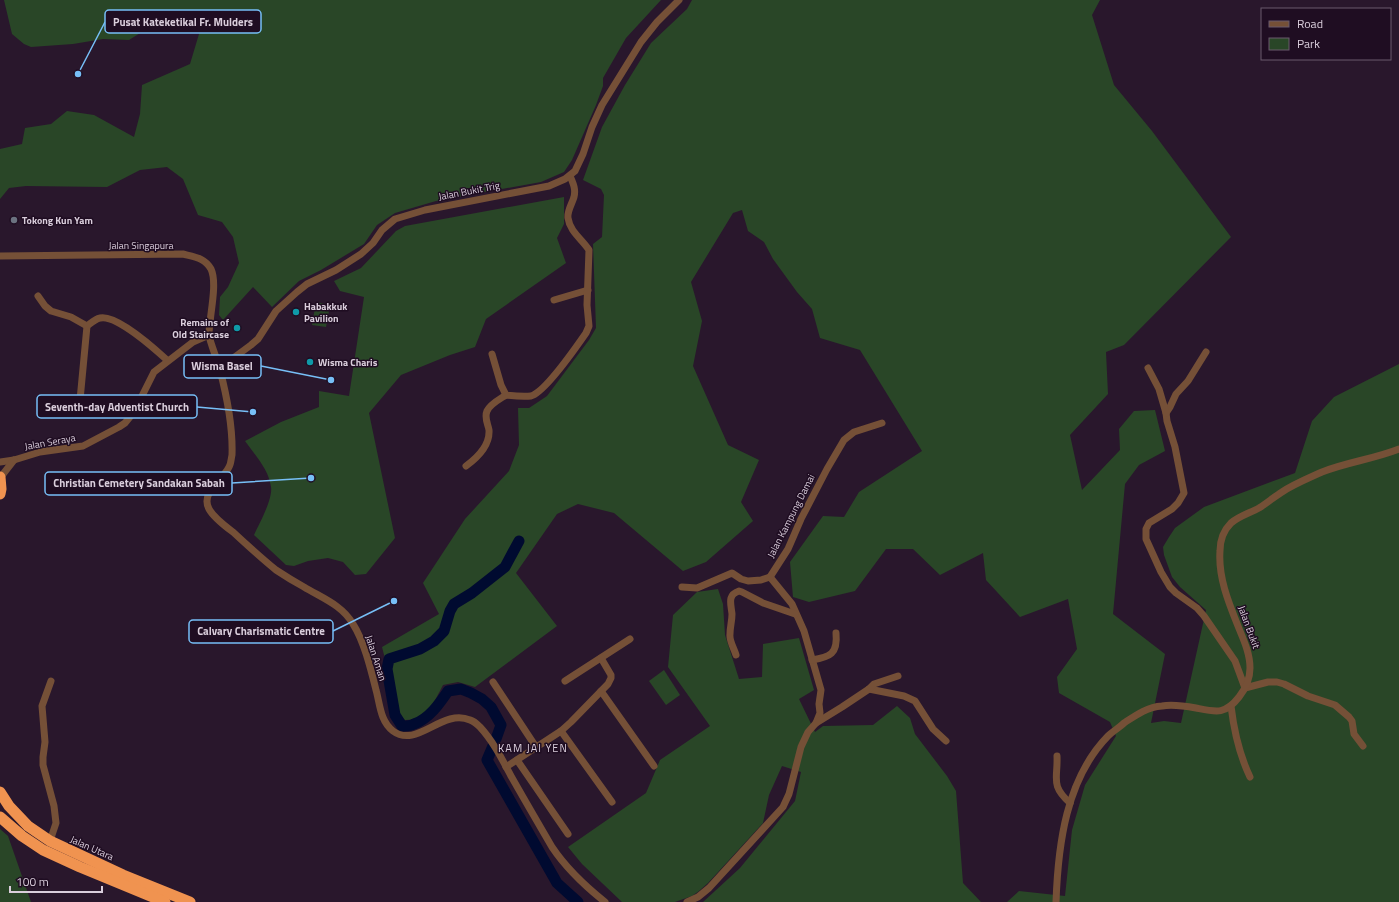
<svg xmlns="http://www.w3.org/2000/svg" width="1399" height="902" font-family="'Titillium Web',sans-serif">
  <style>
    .green { fill: #294627 }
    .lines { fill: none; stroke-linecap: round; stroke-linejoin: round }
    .river { stroke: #000a30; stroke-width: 11 }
    .minor { stroke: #755037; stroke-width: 7 }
    .highway { stroke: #f09350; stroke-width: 11 }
    .worship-dot { fill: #6b7280; stroke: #1f0d22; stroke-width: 1.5 }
    .culture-dot { fill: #0f9aa8; stroke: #1f0d22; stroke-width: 1.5 }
    .labels { text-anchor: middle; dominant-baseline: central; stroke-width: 3; stroke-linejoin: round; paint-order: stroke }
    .street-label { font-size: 10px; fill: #dacedc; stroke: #1f0d22 }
    .poi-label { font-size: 10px; font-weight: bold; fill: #dacedc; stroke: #1f0d22; text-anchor: start }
    .neighbourhood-label { font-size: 11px; letter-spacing: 1px; fill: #dacedc; stroke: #1f0d22 }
    .leader { fill: none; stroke: #77bff7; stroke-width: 1.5 }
    .callout-dot { fill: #77bff7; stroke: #1f0d22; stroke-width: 1.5 }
    .callout { fill: #1f0d22; stroke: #77bff7; stroke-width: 1.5 }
    .callout-label { font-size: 11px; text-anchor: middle; font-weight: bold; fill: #dacedc }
  </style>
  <rect width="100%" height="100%" fill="#29172c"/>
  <g class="green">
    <path d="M4,0H661L626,38L603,78V86L596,105L572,160L564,172L541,182L436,201L395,213L377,225L364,244L321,270L299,281L272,307L253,287L223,320L219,315L220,297L228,287L239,263L233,237L222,222L198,215L183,179L167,167L140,170L107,187L26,186L9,188L0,199V149L22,144L25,128L51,124L67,111L94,115L134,137L140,114L142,85L190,64L202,24L172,16L164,17L156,21L153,25L129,40L103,39L73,44L31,47L24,44L12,34Z"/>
    <path d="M692,0H1100L1092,15L1114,85L1152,131L1231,237L1124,345L1106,352L1108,394L1070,435L1082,490L1120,450L1119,429L1134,411L1155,410L1165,451L1139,465L1125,484L1113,614L1165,654L1151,723L1164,721L1181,723L1206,610L1180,587L1172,577L1164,555L1163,547L1169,537L1175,528L1204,507L1295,473L1312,421L1334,397L1399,364V902H1007L1019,891L1065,896L1072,830L1085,785L1116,736L1110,722L1059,693L1057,677L1077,649L1068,599L1020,617L986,580L983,553L940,575L913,549H886L855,591L809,602L793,597L790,562L823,516L844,517L859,492L922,451L860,350L820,338L812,309L797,292L773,259L764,242L748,231L742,210L733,213L691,282L702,321L693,366L728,445L759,460L741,502L753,521L706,562L683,571L614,513L578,504L557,514L516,573L557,626L475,687L458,682L443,685C434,702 427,720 405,720L399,714L382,647L439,614L423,583L465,519L509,471L519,445L518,408H529L547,396L589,340L596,328L593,244L602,237L604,195L601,189L583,180L602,127L625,85L651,43L687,9Z"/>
    <path d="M564,197V224L557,238L566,263L486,319L475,347L450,355L401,375L369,413L395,538L366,574L355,575L343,562L328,558L308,561L294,566L286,565L254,535C259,524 273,499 271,487C269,470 255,455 245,441L281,422L319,407V391L349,396L364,297L340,291L334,281L361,268L396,231L405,226Z"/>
    <path d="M316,302L330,305L326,327L312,325Z"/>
    <path d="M718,589L723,604L725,635L739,679L762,677L763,644L799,638L814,690L799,699L815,732L823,726L873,725L897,706L910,718L915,734L947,776L956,791L963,883L981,902H703L740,868L795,801L801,772L782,766L769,795L763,823L708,883L699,891L692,896L675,902H622L582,864L568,847L646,793L660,760L710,726L668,667L673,615L697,592Z"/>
    <path d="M664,670L680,695L666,705L649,681Z"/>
    <path d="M0,829L8,836L31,902H0Z"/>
  </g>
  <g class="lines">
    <g class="river">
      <path d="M496,739L501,725L491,707L482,699L471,693L461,689L448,691C440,703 429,719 414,724C411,726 406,726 402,726L395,715L387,669L389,659L420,649L434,641L444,631L450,611L454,604L472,593L505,567L519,541"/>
      <path d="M493,746L487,760L557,883L578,902"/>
    </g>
    <g class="minor">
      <path d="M0,256L183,254C195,257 205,258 211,269C218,284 209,317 209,335C210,343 218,361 220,370C227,397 233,427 232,455C231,459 231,464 229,467C223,480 200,492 209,509C214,518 225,526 233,532C247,545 261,558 276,570C285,576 295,582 304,587C322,598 342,605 353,624C364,641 371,670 376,690C380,704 380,721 393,731C417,749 442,708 470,720C474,721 477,724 480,727C493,741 502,759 511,776C524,799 538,823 552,847C566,868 585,886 605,902"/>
      <path d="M38,296L45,306L51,311L71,317L87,326"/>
      <path d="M554,300L588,290"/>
      <path d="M1206,352L1188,381L1176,394L1170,407L1166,413L1167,421L1175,447L1184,493L1178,503L1172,509L1149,523L1146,529V539L1161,572L1170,587L1176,593L1197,608L1204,616L1235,661L1245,688L1268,682H1277L1284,684L1308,696L1335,705L1349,717L1352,721L1354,734L1363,746"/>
      <path d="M492,354L501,385L506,395C514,396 523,397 531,396C545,392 577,346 586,333L589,326L587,305L589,250C582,239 570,232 568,218C567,211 572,204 574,197C576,189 573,183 570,176"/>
      <path d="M218,364L232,359L251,345L258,339L276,311L297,292L307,284L336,270L361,254L373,243L382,230L395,219L425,210L549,186L565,179L575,171L583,154L592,127L602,105L641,42L657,22L679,0"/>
      <path d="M1148,368L1159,389L1166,413"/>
      <path d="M64,412L78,404L80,400L87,326C91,323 95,319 100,318C116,314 155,349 167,360"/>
      <path d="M0,462L14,460L40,452L83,446L119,427L125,423L134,412L154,372L193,342L209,335"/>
      <path d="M466,466C477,458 490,445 489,430C488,424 484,418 487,411C490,404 500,399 506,395"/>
      <path d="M0,478L14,460"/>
      <path d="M770,577L792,604L804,631L821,690L819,704L820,713L816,723"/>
      <path d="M682,587L697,588L732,573L741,579L748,581L761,580L770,577L788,549L801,519L827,469L844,440L854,432L882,423"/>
      <path d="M736,655C734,648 729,641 730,634C730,627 732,621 732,614C731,604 727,595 739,591L742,592L763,603L795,614"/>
      <path d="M812,660C830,657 838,654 836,633"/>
      <path d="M565,681L630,639"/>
      <path d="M493,682L536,747"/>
      <path d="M869,689L904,696L915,701L933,729L946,741"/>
      <path d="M601,691L654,766"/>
      <path d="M1231,706C1234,731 1239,754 1250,777"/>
      <path d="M561,731L612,802"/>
      <path d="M1057,756C1058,779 1050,785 1070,803"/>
      <path d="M517,760L568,834"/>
      <path d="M506,767L561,731L571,722L608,684L611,678V675L601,658"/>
      <path d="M50,841L56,823L54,806L43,765V757L45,742L42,706L51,681"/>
      <path d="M687,902L698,897L709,888L783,807L789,794L801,747L808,732L816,723L842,707L869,689L874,684L898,676"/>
      <path d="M1056,902C1058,845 1066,779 1108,736C1113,731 1119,728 1124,723C1136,715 1147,707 1162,706C1173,704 1185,706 1196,708C1216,712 1225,715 1239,697C1246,688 1250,680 1250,668C1250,655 1245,643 1240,631C1230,606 1218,579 1220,551C1220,540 1223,531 1231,523C1239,516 1250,513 1259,508C1267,503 1274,497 1282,492C1294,484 1309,478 1322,472C1347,462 1374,459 1399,449"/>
    </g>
    <g class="highway">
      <path d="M0,477L1,489L0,494"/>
      <path d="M0,792L9,806L28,826L50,841L123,875L190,902"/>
      <path d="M0,817L22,836L43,850L80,867L165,902"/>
    </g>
  </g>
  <circle class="worship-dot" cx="14" cy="220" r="4"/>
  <g class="culture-dot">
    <circle cx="296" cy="312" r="4"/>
    <circle cx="237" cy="328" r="4"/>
    <circle cx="310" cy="362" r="4"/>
  </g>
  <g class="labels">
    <g class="street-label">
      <text transform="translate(469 191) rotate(-11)">Jalan Bukit Trig</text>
      <text x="141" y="245">Jalan Singapura</text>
      <text transform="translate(50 442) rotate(-10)">Jalan Seraya</text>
      <text transform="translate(791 516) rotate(-63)">Jalan Kampung Damai</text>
      <text transform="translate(1249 627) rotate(70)">Jalan Bukit</text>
      <text transform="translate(376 658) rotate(72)">Jalan Aman</text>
      <text transform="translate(92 848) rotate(24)">Jalan Utara</text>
    </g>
    <g class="poi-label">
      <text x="22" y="220">Tokong Kun Yam</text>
      <text x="304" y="306">Habakkuk<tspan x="304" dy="12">Pavilion</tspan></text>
      <text x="229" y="322" text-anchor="end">Remains of<tspan x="229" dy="12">Old Staircase</tspan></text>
      <text x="318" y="362">Wisma Charis</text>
    </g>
    <g class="neighbourhood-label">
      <text x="533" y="748">KAM JAI YEN</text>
    </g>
  </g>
  <path class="leader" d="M78 74L105 22M331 380L261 366M253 412L197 407M311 478L232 483M394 601L333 631"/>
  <g class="callout-dot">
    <circle cx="78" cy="74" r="4"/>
    <circle cx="331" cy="380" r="4"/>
    <circle cx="253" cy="412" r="4"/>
    <circle cx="311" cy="478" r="4"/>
    <circle cx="394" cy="601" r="4"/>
  </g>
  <g class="callout">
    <rect x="105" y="10" width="156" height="23" rx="4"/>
    <rect x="184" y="355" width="77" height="23" rx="4"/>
    <rect x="37" y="395" width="160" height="23" rx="4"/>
    <rect x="45" y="472" width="187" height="23" rx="4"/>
    <rect x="189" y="620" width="144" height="23" rx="4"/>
  </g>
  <g class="callout-label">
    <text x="183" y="26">Pusat Kateketikal Fr. Mulders</text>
    <text x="222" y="370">Wisma Basel</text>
    <text x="117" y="411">Seventh-day Adventist Church</text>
    <text x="139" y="487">Christian Cemetery Sandakan Sabah</text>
    <text x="261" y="635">Calvary Charismatic Centre</text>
  </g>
  <rect x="1261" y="8" width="130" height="52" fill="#1f0d22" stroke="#6a5a6c"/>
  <rect x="1269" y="21" width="20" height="6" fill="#755037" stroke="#6a5a6c"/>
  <text x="1297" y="28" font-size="12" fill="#dacedc">Road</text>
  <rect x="1269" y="38" width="20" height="12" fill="#294627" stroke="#6a5a6c"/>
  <text x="1297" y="48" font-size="12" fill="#dacedc">Park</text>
  <path d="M10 886v6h92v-6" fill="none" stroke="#dacedc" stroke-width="2"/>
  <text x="16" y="886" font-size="12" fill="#dacedc" stroke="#1f0d22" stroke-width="3" paint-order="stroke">100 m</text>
</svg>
